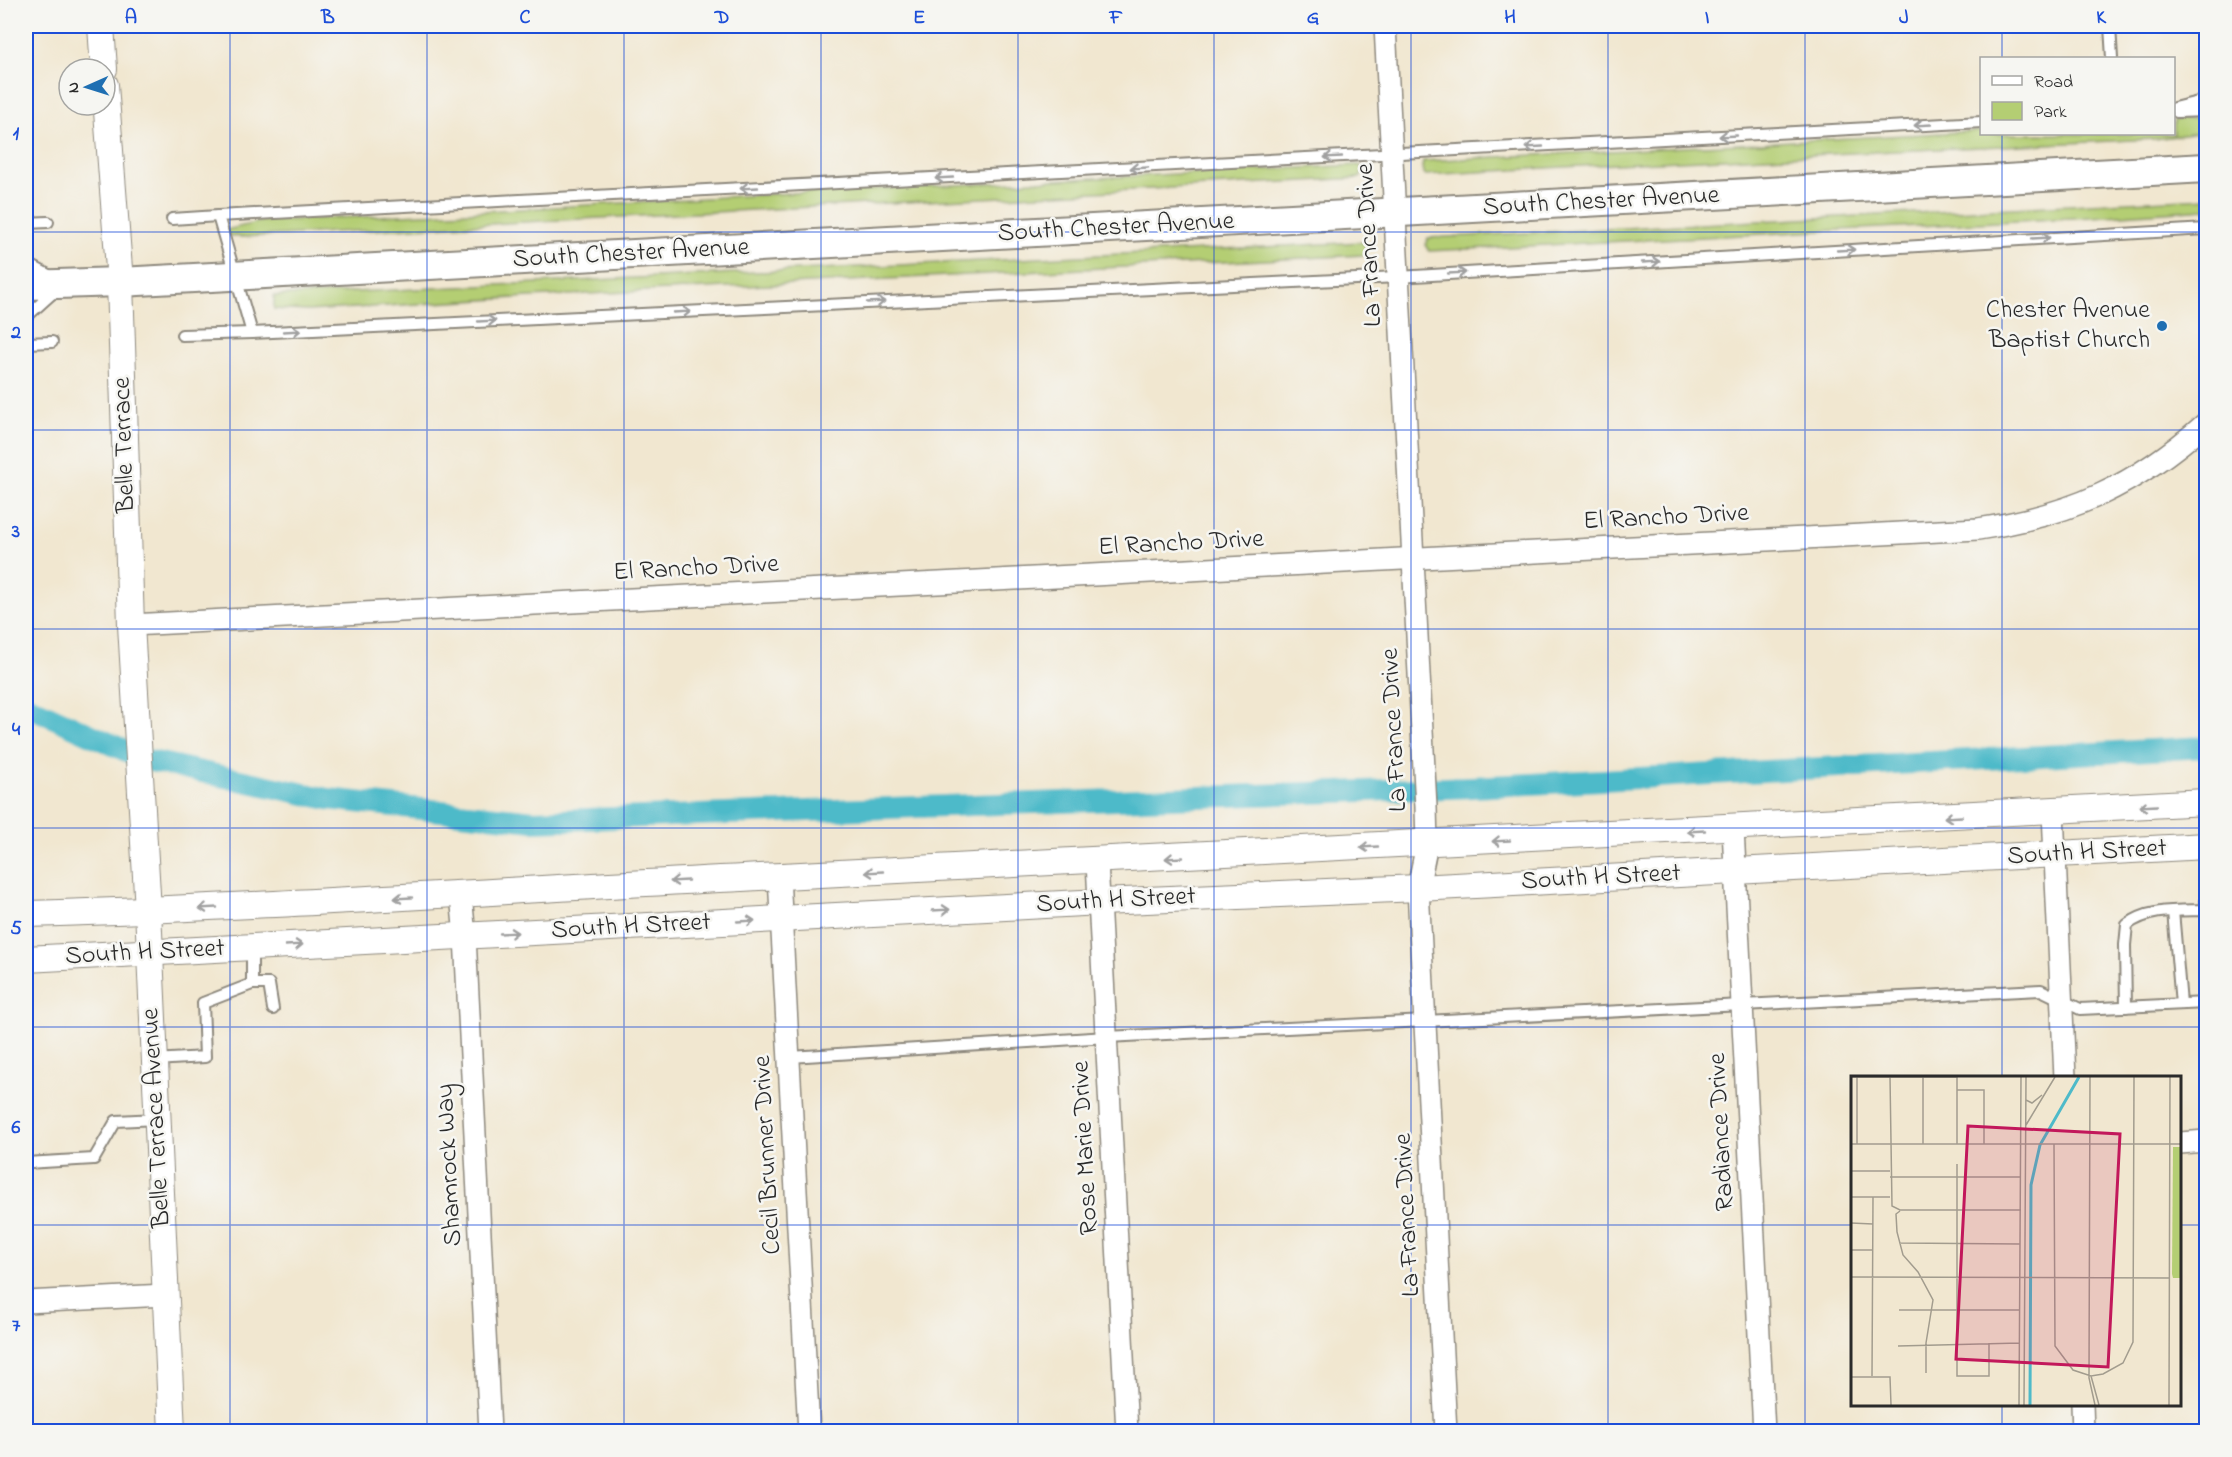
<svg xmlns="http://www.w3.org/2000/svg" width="2232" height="1457" font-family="'Indie Flower',sans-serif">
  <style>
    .green { fill: #b4ce73; stroke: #707c4f; stroke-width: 1.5 }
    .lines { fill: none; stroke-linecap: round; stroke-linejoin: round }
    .canal { stroke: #4ebac9; stroke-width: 22 }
    .service-casing { stroke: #8e897e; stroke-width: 14 }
    .minor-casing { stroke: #8e897e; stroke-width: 24 }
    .tertiary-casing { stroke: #8e897e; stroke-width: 28 }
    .secondary-casing { stroke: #8e897e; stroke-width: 32 }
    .service { stroke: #fff; stroke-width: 10 }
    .minor { stroke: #fff; stroke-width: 21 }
    .tertiary { stroke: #fff; stroke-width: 26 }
    .secondary { stroke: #fff; stroke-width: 28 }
    .oneway { stroke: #a0a0a0 }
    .grid { fill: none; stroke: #1d4ed8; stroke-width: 1.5; stroke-opacity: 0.55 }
    .poi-dot { fill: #1f6fb2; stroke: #f6f6f2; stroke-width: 2 }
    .labels { text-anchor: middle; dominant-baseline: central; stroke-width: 5; stroke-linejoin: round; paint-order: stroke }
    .street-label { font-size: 26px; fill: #2b2b2b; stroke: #f6f6f2 }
    .poi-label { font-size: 26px; fill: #2b2b2b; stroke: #f6f6f2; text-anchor: end }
    .inset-river { fill: none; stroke: #4ebac9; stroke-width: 3 }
    .inset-road { fill: none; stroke: #a29c8e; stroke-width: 1.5 }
    .view { fill: #c2185b; fill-opacity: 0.15; stroke: #c2185b; stroke-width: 3 }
    .inset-edge { fill: none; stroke: #2b2b2b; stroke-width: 3 }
    .neatline { fill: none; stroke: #1d4ed8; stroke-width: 2 }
    .grid-label { font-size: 20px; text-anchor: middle; font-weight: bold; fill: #1d4ed8 }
  </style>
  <rect width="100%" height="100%" fill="#f6f6f2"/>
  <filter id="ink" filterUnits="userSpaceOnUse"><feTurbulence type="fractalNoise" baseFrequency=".0167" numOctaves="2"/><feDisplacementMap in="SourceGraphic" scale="12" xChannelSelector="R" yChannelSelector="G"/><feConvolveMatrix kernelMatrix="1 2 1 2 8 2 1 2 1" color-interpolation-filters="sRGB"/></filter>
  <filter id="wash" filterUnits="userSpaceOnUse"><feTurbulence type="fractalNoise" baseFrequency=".008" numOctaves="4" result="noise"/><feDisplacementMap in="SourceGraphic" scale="24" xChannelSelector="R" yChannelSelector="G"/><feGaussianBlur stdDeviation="1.35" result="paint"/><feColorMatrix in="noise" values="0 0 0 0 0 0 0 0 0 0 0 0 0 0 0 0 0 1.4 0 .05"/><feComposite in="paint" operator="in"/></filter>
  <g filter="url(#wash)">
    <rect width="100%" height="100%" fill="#f1e7d0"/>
    <g class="green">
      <path d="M2206,117V132L2154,139L1616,164L1425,175L1422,168L1423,161L1981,131L1982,134H2174V120Z"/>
      <path d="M1360,165L1363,171L1360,178L242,237L226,235V230L263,221L469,212L774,194Z"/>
      <path d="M2206,198V209L2093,217L1429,251L1425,245L1428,238Z"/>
      <path d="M1363,242L1366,248L1364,255L529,297L307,311L274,309V296Z"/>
    </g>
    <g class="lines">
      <path class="canal" d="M26,705L146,760L328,799L534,821L1473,787L2206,747"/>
    </g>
  </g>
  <g filter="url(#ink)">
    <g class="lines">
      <defs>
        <g id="service">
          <path d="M2110,26L2112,58"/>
          <path d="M2174,108L2206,100"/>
          <path d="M2177,112L2206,111"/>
          <path d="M1982,122L218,216L252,333L1398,277L2206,229"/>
          <path d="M172,219L218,216"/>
          <path d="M26,223L48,222"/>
          <path d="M26,263L52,277"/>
          <path d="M26,317L57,289"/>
          <path d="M182,335L252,333"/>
          <path d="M26,343L52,342"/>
          <path d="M2206,882V902"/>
          <path d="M2173,911L2181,1004"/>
          <path d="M252,984H269L273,1009"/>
          <path d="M2126,1007L2125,945L2127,925C2149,908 2179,911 2206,910"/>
          <path d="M790,1057L1107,1037L2041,990L2080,1009L2206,1003"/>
          <path d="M154,1060L205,1057L203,1003L252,984V948"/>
          <path d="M26,1163L94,1159L116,1121L157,1119"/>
        </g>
        <g id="minor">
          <path d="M1385,26L1426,807L1427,844L1418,888L1446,1432"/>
          <path d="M131,625L1978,529C2072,515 2135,486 2206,423"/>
          <path d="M2053,812L2065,1078"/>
          <path d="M1733,829L1764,1432"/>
          <path d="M1097,862L1127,1432"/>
          <path d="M779,876L809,1432"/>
          <path d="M461,895L465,936L490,1432"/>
          <path d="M2180,1143L2206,1141"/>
          <path d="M26,1302L165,1295"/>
          <path d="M2082,1404L2083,1432"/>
        </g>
        <g id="tertiary">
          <path d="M101,26L104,69"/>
          <path d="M105,85L120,282L131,625L148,910L172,1432"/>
          <path d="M26,914C278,907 530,888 782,876C1257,853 1732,831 2206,802"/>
          <path d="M26,959L1101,902L1418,888L2206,846"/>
        </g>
        <path id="secondary" d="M26,285L120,282L2206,168"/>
      </defs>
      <use href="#service" class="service-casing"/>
      <use href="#minor" class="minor-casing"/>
      <use href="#tertiary" class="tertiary-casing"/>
      <use href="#secondary" class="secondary-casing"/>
      <use href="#service" class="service"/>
      <use href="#minor" class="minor"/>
      <use href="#tertiary" class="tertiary"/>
      <use href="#secondary" class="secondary"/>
    </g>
    <defs><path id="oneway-shaft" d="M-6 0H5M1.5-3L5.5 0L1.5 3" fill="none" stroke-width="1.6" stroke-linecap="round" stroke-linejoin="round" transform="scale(1.5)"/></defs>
    <g class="oneway">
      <use href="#oneway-shaft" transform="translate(1923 125) rotate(177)"/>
      <use href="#oneway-shaft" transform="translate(1728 136) rotate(177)"/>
      <use href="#oneway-shaft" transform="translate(1534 147) rotate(177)"/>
      <use href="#oneway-shaft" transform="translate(1333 157) rotate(177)"/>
      <use href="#oneway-shaft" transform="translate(1139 168) rotate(177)"/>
      <use href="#oneway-shaft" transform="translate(944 178) rotate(177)"/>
      <use href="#oneway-shaft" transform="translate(749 188) rotate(177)"/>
      <use href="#oneway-shaft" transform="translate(2041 238) rotate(-3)"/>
      <use href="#oneway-shaft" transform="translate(1846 250) rotate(-3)"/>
      <use href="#oneway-shaft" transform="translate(1651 262) rotate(-3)"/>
      <use href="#oneway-shaft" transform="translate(1457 273) rotate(-3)"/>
      <use href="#oneway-shaft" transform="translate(876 302) rotate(-3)"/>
      <use href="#oneway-shaft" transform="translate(682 312) rotate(-3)"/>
      <use href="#oneway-shaft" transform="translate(487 321) rotate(-3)"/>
      <use href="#oneway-shaft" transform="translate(292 331) rotate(-3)"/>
      <use href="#oneway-shaft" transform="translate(2148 806) rotate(177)"/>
      <use href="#oneway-shaft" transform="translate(1953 817) rotate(177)"/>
      <use href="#oneway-shaft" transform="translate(1696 831) rotate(177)"/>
      <use href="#oneway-shaft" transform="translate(1501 841) rotate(177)"/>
      <use href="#oneway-shaft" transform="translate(1369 847) rotate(177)"/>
      <use href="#oneway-shaft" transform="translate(1174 858) rotate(177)"/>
      <use href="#oneway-shaft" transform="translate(874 872) rotate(177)"/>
      <use href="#oneway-shaft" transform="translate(679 881) rotate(177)"/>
      <use href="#oneway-shaft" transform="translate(403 898) rotate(177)"/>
      <use href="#oneway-shaft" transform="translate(208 908) rotate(177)"/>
      <use href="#oneway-shaft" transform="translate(941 910) rotate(-3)"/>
      <use href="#oneway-shaft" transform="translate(746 921) rotate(-3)"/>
      <use href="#oneway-shaft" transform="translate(509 933) rotate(-3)"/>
      <use href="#oneway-shaft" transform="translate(294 945) rotate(-3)"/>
    </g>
  </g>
  <path class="grid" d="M230,26V1432M427,26V1432M624,26V1432M821,26V1432M1018,26V1432M1214,26V1432M1411,26V1432M1608,26V1432M1805,26V1432M2002,26V58M2002,134V1078M26,232H2206M26,430H2206M26,629H2206M26,828H2206M26,1027H2206M26,1225H1852M2180,1225H2206M2002,1404V1432"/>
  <circle class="poi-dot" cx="2162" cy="326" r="6"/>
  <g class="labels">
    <g class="street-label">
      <text transform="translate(1601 202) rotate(-3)">South Chester Avenue</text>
      <text transform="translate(1116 228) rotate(-3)">South Chester Avenue</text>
      <text transform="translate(1370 245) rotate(-93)">La France Drive</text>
      <text transform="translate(631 254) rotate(-3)">South Chester Avenue</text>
      <text transform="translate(125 445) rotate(-92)">Belle Terrace</text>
      <text transform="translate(1666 518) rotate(-3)">El Rancho Drive</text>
      <text transform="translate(1181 544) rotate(-3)">El Rancho Drive</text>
      <text transform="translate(696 569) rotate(-3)">El Rancho Drive</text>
      <text transform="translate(1395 730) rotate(-93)">La France Drive</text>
      <text transform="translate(2087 853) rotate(-3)">South H Street</text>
      <text transform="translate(1601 878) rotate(-3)">South H Street</text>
      <text transform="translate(1116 901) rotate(-3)">South H Street</text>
      <text transform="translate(631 927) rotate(-3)">South H Street</text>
      <text transform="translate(145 953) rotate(-3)">South H Street</text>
      <text transform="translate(157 1118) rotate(-93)">Belle Terrace Avenue</text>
      <text transform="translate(1722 1132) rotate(-93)">Radiance Drive</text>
      <text transform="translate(1086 1148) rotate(-93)">Rose Marie Drive</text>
      <text transform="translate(768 1155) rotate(-93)">Cecil Brunner Drive</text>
      <text transform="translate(450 1165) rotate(-93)">Shamrock Way</text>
      <text transform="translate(1408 1215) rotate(-93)">La France Drive</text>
    </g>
    <g class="poi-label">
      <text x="2150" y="311">Chester Avenue<tspan x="2150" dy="30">Baptist Church</tspan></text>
    </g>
  </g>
  <g transform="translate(1851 1076)">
    <rect width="330" height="330" fill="#f1e7d0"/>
    <path d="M322,71H330V202H322L321,198Z" fill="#b4ce73"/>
    <path class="inset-river" d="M179,329L180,109L189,69L228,1"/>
    <path class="inset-road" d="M0,1H106M39,1L41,130L49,134H170M239,1L238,302L244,329M106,14H133V68M175,24L181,27L191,19M175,49L204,1M0,68H330M6,68V1M72,68V1M106,68V1M203,68L204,270L222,294L240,300L252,298L272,287L282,266L283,1M106,88V300H138V267M0,95H39M39,101H169M0,121H39M49,135L45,138L46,156L52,179L67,196L82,224L75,267V297M0,147L22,148M48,167L169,168M0,174H22M0,201L319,202M48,234H169M47,270L169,267M21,300L22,121M240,300L248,329M0,301H39L40,329M168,329L170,1M173,329L175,1M318,329L319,1"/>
    <path class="view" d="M117,50L269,58L257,291L105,283Z"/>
    <rect width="330" height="330" class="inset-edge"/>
  </g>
  <rect width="2232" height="1457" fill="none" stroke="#f6f6f2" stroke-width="66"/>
  <rect x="1980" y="57" width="195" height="78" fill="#f6f6f2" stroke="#a5a5a2" stroke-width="1.5"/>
  <rect x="1992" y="76" width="30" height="9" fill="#ffffff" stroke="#a5a5a2" stroke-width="1.5"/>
  <text x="2034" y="87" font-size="18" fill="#2b2b2b">Road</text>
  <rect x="1992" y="102" width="30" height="18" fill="#b4ce73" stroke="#a5a5a2" stroke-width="1.5"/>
  <text x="2034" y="117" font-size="18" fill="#2b2b2b">Park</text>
  <g transform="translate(87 87) rotate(267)"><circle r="28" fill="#f6f6f2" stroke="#a5a5a2" stroke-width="1.5"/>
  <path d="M0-4.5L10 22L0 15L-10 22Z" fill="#1f6fb2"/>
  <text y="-9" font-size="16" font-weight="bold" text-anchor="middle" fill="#2b2b2b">N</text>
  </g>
  <rect x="33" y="33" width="2166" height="1391" class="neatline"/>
  <g class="grid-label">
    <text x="131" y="23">A</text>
    <text x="328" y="23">B</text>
    <text x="525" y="23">C</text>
    <text x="722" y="23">D</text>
    <text x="919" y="23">E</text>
    <text x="1116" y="23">F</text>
    <text x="1313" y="23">G</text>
    <text x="1510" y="23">H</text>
    <text x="1707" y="23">I</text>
    <text x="1904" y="23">J</text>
    <text x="2101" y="23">K</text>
    <text x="16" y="139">1</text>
    <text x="16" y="338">2</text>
    <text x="16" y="537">3</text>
    <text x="16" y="735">4</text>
    <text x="16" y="934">5</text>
    <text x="16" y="1133">6</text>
    <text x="16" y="1331">7</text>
  </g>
</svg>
